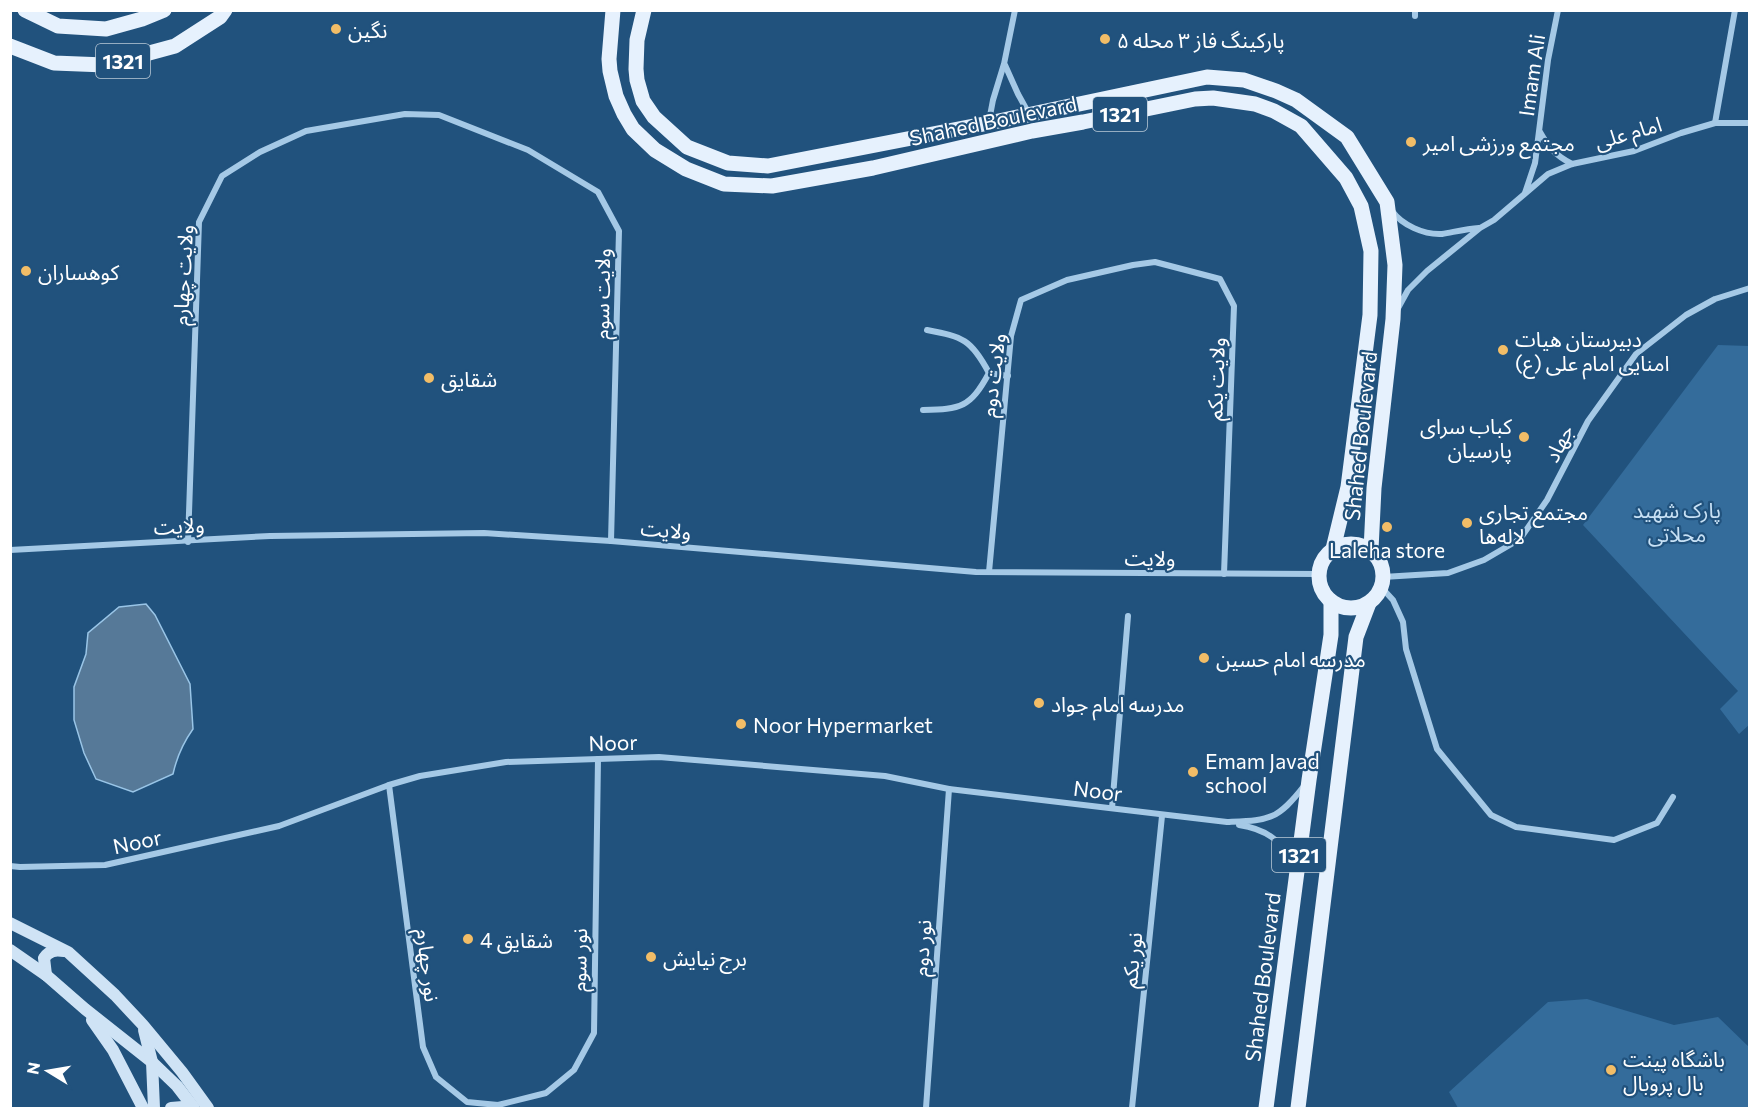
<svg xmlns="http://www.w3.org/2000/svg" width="1760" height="1119" font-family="Commissioner,'Noto Sans Arabic',sans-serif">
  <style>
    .green { fill: #346c9b }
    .water { fill: #567998; stroke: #99c5e7; stroke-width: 1.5 }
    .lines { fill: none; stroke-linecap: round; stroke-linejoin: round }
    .minor { stroke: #a5c9e6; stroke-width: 6 }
    .secondary { stroke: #cfe3f5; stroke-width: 12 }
    .primary { stroke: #e6f1fd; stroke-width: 15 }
    .poi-dot { fill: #f2bd67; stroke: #21527d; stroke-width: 2 }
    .labels { text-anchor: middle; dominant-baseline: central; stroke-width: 4.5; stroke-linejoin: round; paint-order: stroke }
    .shield { fill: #21527d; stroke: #bccbd8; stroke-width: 1.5 }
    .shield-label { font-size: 20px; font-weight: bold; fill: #fff }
    .poi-label { font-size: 21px; fill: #fff; stroke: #21527d; text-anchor: start }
    .street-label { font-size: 21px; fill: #fff; stroke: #21527d }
    .park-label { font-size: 21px; fill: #c8e1f5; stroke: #21527d }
  </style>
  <rect width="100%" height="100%" fill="#21527d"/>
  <g class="green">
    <path d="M1718,345L1749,346L1750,724L1739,734L1720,709L1738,691L1583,525Z"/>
    <path d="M1587,999L1674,1025L1718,1017L1749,1047V1108H1458L1449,1092L1548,1002Z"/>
  </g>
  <path class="water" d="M146,604L155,615L190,684L193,729C183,743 177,756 173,774L133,792L96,779L84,753L74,720V687L86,654L88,633L119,607Z"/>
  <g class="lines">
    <g class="minor">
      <path d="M1415,16V10"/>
      <path d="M1005,65L1018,94L1029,114"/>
      <path d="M989,121L993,100L1004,64L1015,10"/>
      <path d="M1715,123L1735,10"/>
      <path d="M1540,132C1549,148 1555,155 1572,164"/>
      <path d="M1525,193L1535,163L1548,60L1558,10"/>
      <path d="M1392,211C1402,225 1424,235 1442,234C1454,232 1466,229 1479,228"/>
      <path d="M1397,310L1408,290L1427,271L1480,228L1494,220L1548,174L1572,164L1634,151L1681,133L1715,123H1750"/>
      <path d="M927,330C963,337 971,339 989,373"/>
      <path d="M923,410C961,409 970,408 989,373L1008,376"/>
      <path d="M188,542L199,222L222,176L260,152L306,131L405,114L439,115L528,150L598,192L619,231L611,541"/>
      <path d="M10,550L270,536L484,533L611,541L976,572L1319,574"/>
      <path d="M989,572L1011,336L1021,300L1067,280L1133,265L1155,262L1220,279L1234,306L1224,574"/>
      <path d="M1383,577L1448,573L1484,560L1520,539L1547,500L1588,421L1636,354L1686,315L1715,299L1750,288"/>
      <path d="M1381,587L1393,600L1403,622L1406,649L1437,749L1491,815L1516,827L1614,840L1657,823L1673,797"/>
      <path d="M389,785L423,1047L436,1077L467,1102L498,1105L546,1093L574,1070L594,1033L598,759"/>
      <path d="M1112,808L1128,616"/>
      <path d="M1239,825C1267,829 1279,841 1297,862"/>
      <path d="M10,866L20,867L105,865L279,826L389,785L420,776L506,762L659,757L885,776L949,789L1227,822C1269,820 1277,821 1304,786"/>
      <path d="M926,1108L949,789"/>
      <path d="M1132,1108L1162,816"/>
    </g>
    <g class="secondary">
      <path d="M10,923L68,952L115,995L143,1025L182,1072L208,1108"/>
      <path d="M10,950L46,975L85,1009L152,1062L177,1086L194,1108"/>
      <path d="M46,975L44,958C50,950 55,950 64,951"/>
      <path d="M92,1020L113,1050L143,1108"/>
      <path d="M144,1030L152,1062L154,1108"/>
      <path d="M171,1108L183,1107L185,1108"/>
    </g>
    <g class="primary">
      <path d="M25,10L58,26L106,29L142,19L164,10"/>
      <path d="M613,10L609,59L610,71L616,96L624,114L633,129L655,150L686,169L724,184L772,186L873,168L1032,131L1083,122L1195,99L1213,98L1255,104L1274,111L1301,126L1346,178L1361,206L1371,251L1370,315L1348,487L1333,549"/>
      <path d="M644,10L637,40L636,69L637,80L643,101L654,117L687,147L728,163L768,166L989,123L1207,77L1244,80L1276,91L1296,100L1347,137L1387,202L1395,265L1393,319L1374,488L1371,550"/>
      <path d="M10,46L54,63L105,65L175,46L220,17L225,10"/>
      <circle cx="1351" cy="576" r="32"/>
      <path d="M1266,1108L1309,780L1331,635V601"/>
      <path d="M1298,1108L1356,637L1369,603"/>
    </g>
  </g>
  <g class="poi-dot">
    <circle cx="336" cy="29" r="6"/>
    <circle cx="1105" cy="39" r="6"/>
    <circle cx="1411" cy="142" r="6"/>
    <circle cx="26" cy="271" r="6"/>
    <circle cx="1503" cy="350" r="6"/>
    <circle cx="429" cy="378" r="6"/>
    <circle cx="1524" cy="437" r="6"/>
    <circle cx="1467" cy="523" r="6"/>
    <circle cx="1387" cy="527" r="6"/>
    <circle cx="1204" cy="658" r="6"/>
    <circle cx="1039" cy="703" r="6"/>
    <circle cx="741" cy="724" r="6"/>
    <circle cx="1193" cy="772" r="6"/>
    <circle cx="468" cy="939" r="6"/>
    <circle cx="651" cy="957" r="6"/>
    <circle cx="1611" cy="1070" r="6"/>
  </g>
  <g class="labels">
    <g class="shield">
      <rect x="96" y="44" width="54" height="34" rx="4.5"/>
      <rect x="1093" y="97" width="54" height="34" rx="4.5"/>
      <rect x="1272" y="838" width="54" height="34" rx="4.5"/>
    </g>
    <g class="shield-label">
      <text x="123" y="61">1321</text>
      <text x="1120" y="114">1321</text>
      <text x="1299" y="855">1321</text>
    </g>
    <g class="poi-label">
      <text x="348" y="29">نگین</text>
      <text x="1117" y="39">پارکینگ فاز ۳ محله ۵</text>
      <text x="1423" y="142">مجتمع ورزشی امیر</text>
      <text x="38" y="271">کوهساران</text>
      <text x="1515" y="338">دبیرستان هیات<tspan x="1515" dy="24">امنایی امام علی (ع)</tspan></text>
      <text x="441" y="378">شقایق</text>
      <text x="1512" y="425" text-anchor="end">کباب سرای<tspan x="1512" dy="24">پارسیان</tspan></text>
      <text x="1479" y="511">مجتمع تجاری<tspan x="1479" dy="24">لاله‌ها</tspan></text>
      <text x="1387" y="549" text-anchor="middle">Laleha store</text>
      <text x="1216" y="658">مدرسه امام حسین</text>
      <text x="1051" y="703">مدرسه امام جواد</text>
      <text x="753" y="724">Noor Hypermarket</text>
      <text x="1205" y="760">Emam Javad<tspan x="1205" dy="24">school</tspan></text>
      <text x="480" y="939">شقایق 4</text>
      <text x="663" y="957">برج نیایش</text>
      <text x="1623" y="1058">باشگاه پینت<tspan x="1623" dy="24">بال پروبال</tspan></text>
    </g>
    <g class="street-label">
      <text transform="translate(1531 75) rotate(-82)">Imam Ali</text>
      <text transform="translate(993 120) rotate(-12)">Shahed Boulevard</text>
      <text transform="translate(1628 132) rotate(-16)">امام علی</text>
      <text transform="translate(182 275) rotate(-87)">ولایت چهارم</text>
      <text transform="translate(601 294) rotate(-89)">ولایت سوم</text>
      <text transform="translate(992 375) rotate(-83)">ولایت دوم</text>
      <text transform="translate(1215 379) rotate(-88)">ولایت یکم</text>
      <text transform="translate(1360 436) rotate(-84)">Shahed Boulevard</text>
      <text transform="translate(1558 443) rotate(-63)">جهاد</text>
      <text transform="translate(179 525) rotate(-3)">ولایت</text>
      <text transform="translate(666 529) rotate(5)">ولایت</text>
      <text x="1150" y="557">ولایت</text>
      <text transform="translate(613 742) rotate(-2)">Noor</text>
      <text transform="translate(1098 790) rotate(7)">Noor</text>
      <text transform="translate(137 841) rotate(-12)">Noor</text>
      <text transform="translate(921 948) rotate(-86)">نور دوم</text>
      <text transform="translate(578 960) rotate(-89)">نور سوم</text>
      <text transform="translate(1131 960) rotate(-84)">نور یکم</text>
      <text transform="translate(429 965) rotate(83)">نور چهارم</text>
      <text transform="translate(1262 977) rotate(-83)">Shahed Boulevard</text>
    </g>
    <g class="park-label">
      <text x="1677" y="509">پارک شهید<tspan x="1677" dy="24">محلاتی</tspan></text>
    </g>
  </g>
  <rect width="1760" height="1119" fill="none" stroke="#ffffff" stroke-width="24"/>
  <g transform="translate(48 1071) rotate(281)" stroke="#21527d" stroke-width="4.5" paint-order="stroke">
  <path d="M0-4.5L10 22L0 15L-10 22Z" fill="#ffffff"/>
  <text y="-9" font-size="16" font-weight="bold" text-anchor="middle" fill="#ffffff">N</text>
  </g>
</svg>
